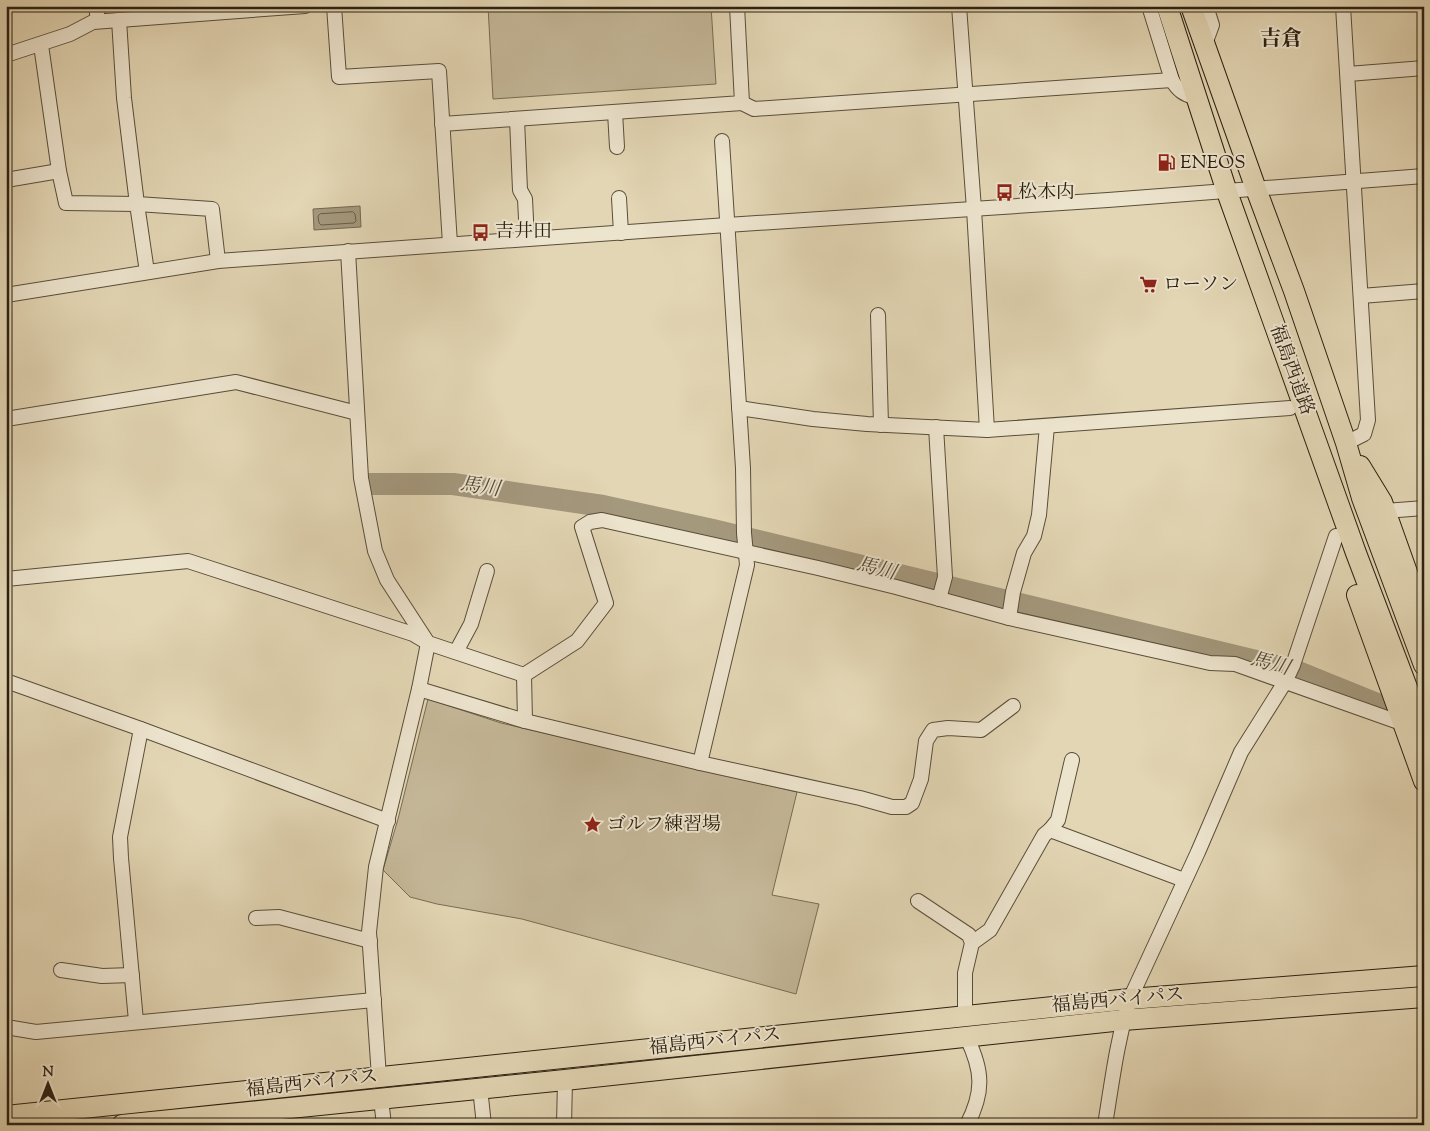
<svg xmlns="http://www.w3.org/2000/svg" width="1430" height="1131" font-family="'Sorts Mill Goudy','Noto Serif JP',serif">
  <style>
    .green { fill: #c4b798; stroke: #786c54 }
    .water { fill: #a4987d; stroke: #746852 }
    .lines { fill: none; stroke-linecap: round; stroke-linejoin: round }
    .shore { stroke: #685c47; stroke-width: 1 }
    .river { stroke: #a4987d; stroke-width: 22 }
    .minor-casing { stroke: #594e3a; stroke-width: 16 }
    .highway-casing { stroke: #2b2011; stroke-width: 22 }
    .minor { stroke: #ede4ce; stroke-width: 14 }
    .highway { stroke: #e3d6b4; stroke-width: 20 }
    .labels { text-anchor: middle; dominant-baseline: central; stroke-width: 4; stroke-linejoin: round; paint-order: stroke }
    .poi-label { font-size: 19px; fill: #2b2011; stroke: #ede4ce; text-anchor: start }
    .street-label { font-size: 19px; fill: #2b2011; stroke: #ede4ce }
    .water-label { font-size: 20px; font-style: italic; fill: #554a37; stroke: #ede4ce }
    .quarter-label { font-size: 21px; font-weight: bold; fill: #2b2011; stroke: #ede4ce }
  </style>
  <rect width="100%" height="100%" fill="#e3d6b4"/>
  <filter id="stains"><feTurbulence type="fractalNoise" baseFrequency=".004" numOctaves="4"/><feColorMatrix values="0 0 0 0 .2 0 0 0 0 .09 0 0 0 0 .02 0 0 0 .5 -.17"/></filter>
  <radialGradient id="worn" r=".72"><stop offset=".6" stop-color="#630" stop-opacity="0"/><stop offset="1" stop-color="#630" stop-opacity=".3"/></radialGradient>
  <g class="green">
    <path d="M488,6H711L716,84L493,99Z"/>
    <path d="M428,699L501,723L797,792L772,895L819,904L796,994L522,919L437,904L410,897L383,870L398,819Z"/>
  </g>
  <path class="water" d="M360,206L361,227L314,230L313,209Z"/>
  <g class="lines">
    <path class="shore" d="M353,212L355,214L356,221L354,223L321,225L319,223L318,216L320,214Z"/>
    <path class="river" d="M366,484H453L603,506L713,530L1293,670L1377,704"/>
    <defs>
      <g id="minor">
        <path d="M96,6L98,21"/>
        <path d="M334,6L339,77L439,71L450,244"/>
        <path d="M959,6L974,209L987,430"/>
        <path d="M1149,6L1172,80C1178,91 1184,94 1196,98"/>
        <path d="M1343,6L1368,420L1364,434L1346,443"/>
        <path d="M119,20L124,98L137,204L212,209L218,261"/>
        <path d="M1205,44L1212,25L1206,6"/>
        <path d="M41,45L59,171L66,203L137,204L147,272"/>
        <path d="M6,55L70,34L93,22L305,6"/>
        <path d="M1348,74L1424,68"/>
        <path d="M742,103L754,109L1172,80"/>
        <path d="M615,112L617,147"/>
        <path d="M517,119L520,190L525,199L527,239"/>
        <path d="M442,124L742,103L737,6"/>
        <path d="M6,180L59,171"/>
        <path d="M619,198L621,233"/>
        <path d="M348,251L361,478L375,551L387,580L428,643L524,675L577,641L606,603L582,527L590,522L602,520L818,568L896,587L1009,618L1210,663L1235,664L1404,724"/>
        <path d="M6,295L218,261L727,225L1108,200L1424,176"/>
        <path d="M1361,296L1424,291"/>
        <path d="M878,315L881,425"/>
        <path d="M739,408L813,419L867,424L987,430L1290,408"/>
        <path d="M6,419L236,382L357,413"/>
        <path d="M936,427L945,577L939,599"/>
        <path d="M1385,511L1424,508"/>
        <path d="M6,579L188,561L413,634L428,643L419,689L376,867L369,932L379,1077"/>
        <path d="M1009,618L1013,592L1024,553L1034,536L1039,515L1047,426"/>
        <path d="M456,652L471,624L487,571"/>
        <path d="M524,675L525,721"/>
        <path d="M6,681L141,729L388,821"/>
        <path d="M419,689L525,721L700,763L860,798L892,807H906L912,803L921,779L926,741L933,730L948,728L981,730L1013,706"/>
        <path d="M1072,760L1058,820L1050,830L1184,880"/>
        <path d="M700,763L747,565L744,533L743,468L722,141"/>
        <path d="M918,901L969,935L972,943L965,973V1016"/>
        <path d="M256,918L279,917L370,941"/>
        <path d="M972,943L990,930L1044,835L1050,830"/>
        <path d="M61,970L102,976L132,975"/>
        <path d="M136,1021L121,858L120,837L141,729"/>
        <path d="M6,1027L36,1032L374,1000"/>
        <path d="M480,1088L484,1125"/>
        <path d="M381,1099L384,1125"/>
        <path d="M564,1125L565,1080"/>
        <path d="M967,1125C984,1092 983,1071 967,1038"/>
        <path d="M1105,1125C1112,1082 1117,1040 1130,999L1198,852L1241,752L1285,682L1293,665L1336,536"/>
      </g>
      <g id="highway">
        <path d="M1167,6L1227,192L1356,553L1424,732"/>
        <path d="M1191,6L1256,189L1294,291L1346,443L1362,498L1424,665"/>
        <path d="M1360,466L1382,502L1424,620"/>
        <path d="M1357,595L1424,781"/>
        <path d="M6,1116L1130,999L1424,976"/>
        <path d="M122,1125L565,1080L1123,1020L1424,997"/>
      </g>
    </defs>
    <use href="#minor" class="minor-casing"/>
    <use href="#highway" class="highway-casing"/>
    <use href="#minor" class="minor"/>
    <use href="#highway" class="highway"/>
  </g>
  <defs>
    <symbol id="fuel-bare" viewBox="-9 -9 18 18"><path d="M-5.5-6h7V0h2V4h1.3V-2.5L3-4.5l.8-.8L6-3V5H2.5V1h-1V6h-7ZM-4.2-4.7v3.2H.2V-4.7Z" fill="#8f2418" stroke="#ede4ce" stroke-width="2.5" paint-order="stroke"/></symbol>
    <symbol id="bus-bare" viewBox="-9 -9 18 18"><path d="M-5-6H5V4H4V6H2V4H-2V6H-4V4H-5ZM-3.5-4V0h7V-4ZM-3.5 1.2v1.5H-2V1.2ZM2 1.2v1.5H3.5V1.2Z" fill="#8f2418" stroke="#ede4ce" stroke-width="2.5" paint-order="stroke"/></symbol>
    <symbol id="supermarket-bare" viewBox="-9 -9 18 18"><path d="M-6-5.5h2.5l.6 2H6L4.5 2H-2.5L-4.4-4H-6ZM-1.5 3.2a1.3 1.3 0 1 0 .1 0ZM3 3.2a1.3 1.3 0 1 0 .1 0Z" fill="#8f2418" stroke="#ede4ce" stroke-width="2.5" paint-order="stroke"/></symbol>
    <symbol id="sight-bare" viewBox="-9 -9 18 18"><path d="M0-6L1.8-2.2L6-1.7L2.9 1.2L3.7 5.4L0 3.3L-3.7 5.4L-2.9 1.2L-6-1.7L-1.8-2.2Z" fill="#8f2418" stroke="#ede4ce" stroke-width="2.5" paint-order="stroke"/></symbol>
  </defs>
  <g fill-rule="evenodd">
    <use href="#fuel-bare" x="1154" y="150" width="25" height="25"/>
    <use href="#bus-bare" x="992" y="180" width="25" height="25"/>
    <use href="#bus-bare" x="468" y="220" width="25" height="25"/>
    <use href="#supermarket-bare" x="1136" y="272" width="25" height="25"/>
    <use href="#sight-bare" x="580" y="812" width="25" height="25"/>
  </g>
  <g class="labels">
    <g class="poi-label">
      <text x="1180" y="163">ENEOS</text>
      <text x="1018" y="193">松木内</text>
      <text x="495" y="232">吉井田</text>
      <text x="1163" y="285">ローソン</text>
      <text x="607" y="825">ゴルフ練習場</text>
    </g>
    <g class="street-label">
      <text transform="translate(1291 370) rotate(70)">福島西道路</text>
      <text transform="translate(1118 1001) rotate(-5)">福島西バイパス</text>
      <text transform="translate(715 1042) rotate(-6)">福島西バイパス</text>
      <text transform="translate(312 1084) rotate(-6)">福島西バイパス</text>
    </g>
    <g class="water-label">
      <text transform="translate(480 488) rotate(8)">馬川</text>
      <text transform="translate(876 570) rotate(14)">馬川</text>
      <text transform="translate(1270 665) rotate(15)">馬川</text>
    </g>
    <g class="quarter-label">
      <text x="1281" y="40">吉倉</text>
    </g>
  </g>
  <rect width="1430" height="1131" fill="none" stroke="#e3d6b4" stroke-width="25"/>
  <rect x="8" y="8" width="1415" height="1116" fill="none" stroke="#2b2011" stroke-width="2.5"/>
  <rect x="12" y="12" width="1405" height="1106" fill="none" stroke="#2b2011"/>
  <g transform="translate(48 1084)" stroke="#ede4ce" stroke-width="4" paint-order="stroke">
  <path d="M0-4L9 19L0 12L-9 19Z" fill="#2b2011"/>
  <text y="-8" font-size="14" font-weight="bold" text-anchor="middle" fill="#2b2011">N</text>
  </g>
  <rect width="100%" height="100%" filter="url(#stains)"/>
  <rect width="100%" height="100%" fill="url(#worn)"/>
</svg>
